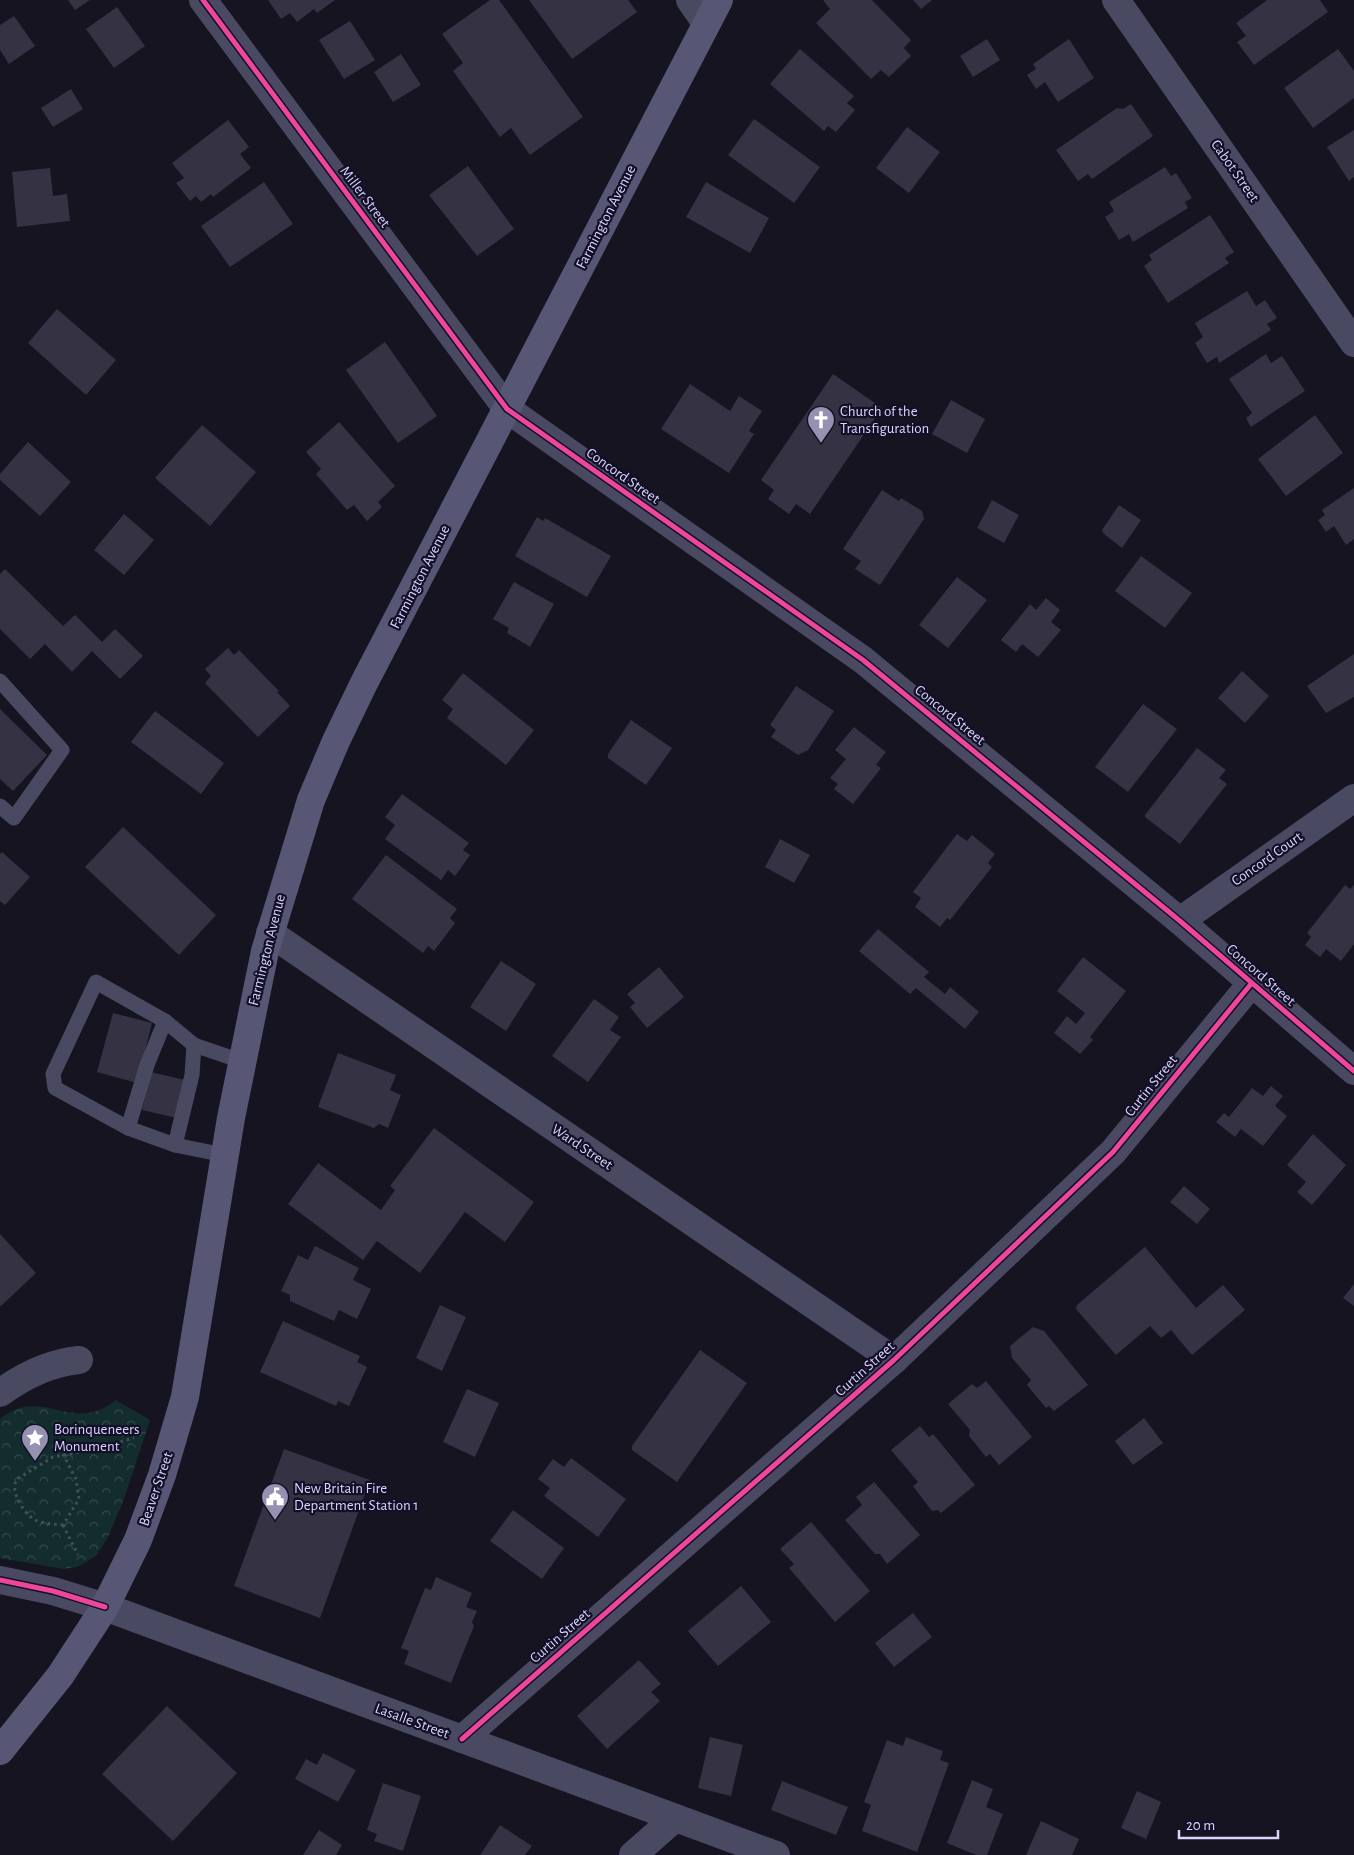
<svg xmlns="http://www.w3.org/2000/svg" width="1354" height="1855" font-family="'Alegreya Sans',sans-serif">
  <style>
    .forest { fill: url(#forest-crowns) }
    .building { fill: #343243 }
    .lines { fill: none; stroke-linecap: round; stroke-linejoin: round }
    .path { stroke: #44505f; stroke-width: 3; stroke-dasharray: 2.5 4; stroke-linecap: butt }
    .lane { stroke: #4a4962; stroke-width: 15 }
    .street { stroke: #4a4962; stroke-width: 28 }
    .secondary { stroke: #575674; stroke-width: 28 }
    .cycleway-casing { stroke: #130f26; stroke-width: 8 }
    .cycleway { stroke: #ed469a; stroke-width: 5 }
    .labels { text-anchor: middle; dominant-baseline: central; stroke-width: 4.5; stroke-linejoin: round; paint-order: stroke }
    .street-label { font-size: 15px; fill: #d9d4ff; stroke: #130f26 }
    .poi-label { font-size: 15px; fill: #d9d4ff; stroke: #130f26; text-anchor: start }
  </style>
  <defs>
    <pattern id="forest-crowns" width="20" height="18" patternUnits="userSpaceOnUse" patternTransform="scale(1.25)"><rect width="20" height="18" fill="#132c2d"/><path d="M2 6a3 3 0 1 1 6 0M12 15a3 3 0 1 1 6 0" fill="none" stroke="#354a4c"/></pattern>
  </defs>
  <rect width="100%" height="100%" fill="#161421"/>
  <path class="forest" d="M116,1400L150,1420L124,1499L108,1537L96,1556L77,1567L63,1569L0,1558V1419C42,1384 72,1436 116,1400Z"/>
  <g class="building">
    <path d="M68,0H90L75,10Z"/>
    <path d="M268,0H335L317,13L314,9L297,22L290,13L281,19Z"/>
    <path d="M490,0H499L583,117L530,155L511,128L500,137L453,71L463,63L442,34Z"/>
    <path d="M529,0H628L637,12L572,59Z"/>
    <path d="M823,0H872L911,40L904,48L911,56L889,77L881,70L871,79L816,23L830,9Z"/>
    <path d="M913,0H932L921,9Z"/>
    <path d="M1267,0H1320L1328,12L1254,65L1237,42L1246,36L1236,23Z"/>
    <path d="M117,7L145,46L114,68L86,29Z"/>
    <path d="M14,16L35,46L9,64L0,50V25Z"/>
    <path d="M350,21L375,60L344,79L319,40Z"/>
    <path d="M987,39L1000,60L973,77L960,56Z"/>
    <path d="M1069,39L1094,78L1058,102L1045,82L1036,89L1027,75L1036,69L1033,64Z"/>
    <path d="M800,49L854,96L847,103L855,110L836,132L828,126L824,131L770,84Z"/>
    <path d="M1338,49L1354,71V98L1313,128L1284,88Z"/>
    <path d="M401,54L421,85L393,102L374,72Z"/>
    <path d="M71,89L83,109L53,127L41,108Z"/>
    <path d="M1131,104L1153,136L1092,179L1088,174L1078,181L1056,150L1117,108L1123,109Z"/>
    <path d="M754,119L820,167L794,203L728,155Z"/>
    <path d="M228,120L249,147L240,154L251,168L213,197L211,194L201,202L196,196L190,201L176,183L184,178L172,163Z"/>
    <path d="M907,127L940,152L909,193L876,168Z"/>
    <path d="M1354,130V177L1349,181L1327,147Z"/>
    <path d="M468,166L514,229L477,256L429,195Z"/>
    <path d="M1165,167L1171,176L1176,173L1192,198L1185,202L1188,208L1133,242L1129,234L1119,240L1105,217L1114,211L1109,202Z"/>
    <path d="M50,168L53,196L67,194L70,221L17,227L12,172Z"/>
    <path d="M264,182L293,224L230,267L201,226Z"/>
    <path d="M706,182L769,218L750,253L686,217Z"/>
    <path d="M1210,215L1234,252L1225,258L1229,263L1168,303L1144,266L1152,260L1149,255Z"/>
    <path d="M1247,291L1256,306L1265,300L1277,318L1267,324L1271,330L1219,363L1217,357L1207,363L1195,343L1203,337L1195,323Z"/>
    <path d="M57,309L116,360L86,395L28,343Z"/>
    <path d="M385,342L437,416L398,443L346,370Z"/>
    <path d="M1266,354L1271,363L1282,356L1305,391L1251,427L1246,418L1252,413L1229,379Z"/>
    <path d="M833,374L882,408L810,514L796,504L789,514L768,499L774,490L761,480Z"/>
    <path d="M690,384L730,411L739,396L762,411L749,431L754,434L729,473L661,429Z"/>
    <path d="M951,400L985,419L967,453L932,434Z"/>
    <path d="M1315,415L1343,453L1286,496L1258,459Z"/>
    <path d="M339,422L395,486L378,502L382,507L367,521L354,505L347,510L316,474L321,469L306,452Z"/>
    <path d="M202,425L256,472L210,526L155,478Z"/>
    <path d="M28,442L71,482L40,516L0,480V474Z"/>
    <path d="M1354,488V539L1346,545L1334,526L1326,532L1318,520L1325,515L1322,510Z"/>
    <path d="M882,490L899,501L901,498L922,511L924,519L880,585L855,569L861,561L843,549Z"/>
    <path d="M992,500L1019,515L1004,543L977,528Z"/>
    <path d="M1119,505L1141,520L1122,548L1104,534L1102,530Z"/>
    <path d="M124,514L154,540L124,575L94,550Z"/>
    <path d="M537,517L543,521L545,518L611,556L587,597L515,556Z"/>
    <path d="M1141,556L1192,593L1165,628L1115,591Z"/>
    <path d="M5,569L63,626L75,615L102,642L115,629L143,656L120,679L92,651L72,672L45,644L30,659L0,629V574Z"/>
    <path d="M957,577L987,600L948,648L919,625Z"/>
    <path d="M514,582L554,604L530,647L507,633L509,628L493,619Z"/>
    <path d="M1046,598L1060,610L1051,622L1061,630L1038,657L1022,644L1016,652L1001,640L1030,604L1036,610Z"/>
    <path d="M228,648L234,655L239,650L279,691L277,692L290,706L258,737L205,683L211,676L205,669Z"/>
    <path d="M1354,654V697L1326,713L1307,686Z"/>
    <path d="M1242,671L1269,696L1245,723L1218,698Z"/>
    <path d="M463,673L534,730L506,765L447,718L453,709L442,700Z"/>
    <path d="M796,686L834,711L808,750L798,755L771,737L776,730L770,725Z"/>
    <path d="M1143,704L1177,729L1128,792L1095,767Z"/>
    <path d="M0,709L47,755L13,791L0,779Z"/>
    <path d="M155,711L224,763L201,794L131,742Z"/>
    <path d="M631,720L672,748L646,785L608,758V754Z"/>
    <path d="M854,727L886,752L876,765L881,768L853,804L834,789L838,784L830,778L846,759L835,750Z"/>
    <path d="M1197,748L1226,770L1219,778L1227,784L1180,844L1145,817V815Z"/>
    <path d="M402,794L469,843L463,850L470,855L455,876L448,870L441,880L385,839L395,825L385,817Z"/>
    <path d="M123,827L216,915L179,955L85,867Z"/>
    <path d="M957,834L967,841L972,835L995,854L988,863L992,867L950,920L947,918L940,927L915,907L921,898L913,892Z"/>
    <path d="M780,839L810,855L794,883L765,867Z"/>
    <path d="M2,852L30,877L5,905L0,901V854Z"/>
    <path d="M386,855L457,909L450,918L455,923L434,951L428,946L423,953L352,899Z"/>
    <path d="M1345,885L1350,889L1354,885V944L1341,961L1326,949L1320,957L1305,945L1311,937L1307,933Z"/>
    <path d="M878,929L929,972L924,977L945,994L950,987L979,1012L965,1029L916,988L910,994L859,951Z"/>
    <path d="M1083,957L1126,991L1090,1037L1093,1040L1080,1054L1054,1033L1067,1016L1076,1024L1085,1013L1057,991Z"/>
    <path d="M501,961L536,984L506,1031L470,1007Z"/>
    <path d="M659,967L684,997L647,1028L630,1007L635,1003L627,994Z"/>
    <path d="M594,999L619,1017L610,1030L621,1037L588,1082L552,1056Z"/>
    <path d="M113,1013L152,1023L137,1083L97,1072Z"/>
    <path d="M338,1053L396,1075L390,1090L401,1095L388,1128L379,1124L374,1128L318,1107Z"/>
    <path d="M151,1072L185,1080L177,1118L142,1110Z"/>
    <path d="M1271,1086L1283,1096L1275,1106L1287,1116L1263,1146L1241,1129L1235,1137L1216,1122L1224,1113L1229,1117L1252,1088L1263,1096Z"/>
    <path d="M434,1128L534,1202L505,1242L465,1212L420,1273L377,1241L363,1260L288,1204L318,1163L381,1210L395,1190L390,1186Z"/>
    <path d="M1313,1134L1346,1165L1312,1205L1297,1192L1306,1182L1287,1165Z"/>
    <path d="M1184,1186L1210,1209L1197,1224L1170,1202Z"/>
    <path d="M0,1234L36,1273L1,1306L0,1305Z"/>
    <path d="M315,1246L359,1268L353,1280L371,1289L357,1319L339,1310L334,1321L290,1301V1295L281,1291L298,1255L308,1260Z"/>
    <path d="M1145,1247L1196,1308L1223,1285L1245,1310L1192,1355L1171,1330L1161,1338L1150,1326L1116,1355L1076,1309L1077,1305Z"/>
    <path d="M1354,1284V1306L1343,1298Z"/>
    <path d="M440,1305L466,1317L442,1371L416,1358Z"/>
    <path d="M283,1321L360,1356L357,1362L367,1367L349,1406L338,1401L336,1406L260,1372Z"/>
    <path d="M1033,1327L1044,1331L1088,1385L1054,1411L1049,1406L1046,1408L1027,1385L1031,1380L1012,1358L1010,1346Z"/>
    <path d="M700,1350L747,1383L677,1482L632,1450V1446Z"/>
    <path d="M986,1381L1032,1437L999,1465L990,1454L986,1457L969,1436L970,1430L948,1404L972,1384L977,1388Z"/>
    <path d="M467,1389L499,1403L475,1457L443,1442Z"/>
    <path d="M1144,1418L1163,1443L1133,1465L1115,1441Z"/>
    <path d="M920,1426L929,1437L933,1434L975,1485L941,1513L938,1510L932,1511L913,1486L918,1482L891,1450Z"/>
    <path d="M284,1449L370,1480L320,1618L234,1586Z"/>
    <path d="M571,1458L626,1499L598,1537L544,1496L550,1488L538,1479L553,1459L564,1467Z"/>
    <path d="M874,1482L920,1535L887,1564L880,1554H875L845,1520L862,1505L856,1497Z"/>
    <path d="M513,1510L564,1548L542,1579L490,1541Z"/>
    <path d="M811,1522L870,1591L835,1622L789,1568L794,1564L780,1549Z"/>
    <path d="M436,1577L472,1593L466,1607L477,1611L472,1622L474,1626L451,1683L404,1664L409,1651L401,1648L425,1588L431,1590Z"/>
    <path d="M741,1586L771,1622L718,1666L688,1631Z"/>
    <path d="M913,1613L932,1637L894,1667L875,1643Z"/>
    <path d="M639,1660L661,1684L651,1692L660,1701L607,1749L577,1716Z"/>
    <path d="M167,1706L237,1773L173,1841L102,1774Z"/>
    <path d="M710,1737L743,1745L731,1796L698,1788Z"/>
    <path d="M906,1737L943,1751L940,1760L949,1763L917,1852L862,1831L871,1805L864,1802L887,1740L903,1746Z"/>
    <path d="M323,1753L356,1770L338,1802L295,1779L306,1759L317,1765Z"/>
    <path d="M972,1780L993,1789L986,1807L1003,1814L987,1855H976L947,1843Z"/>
    <path d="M782,1781L848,1807L836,1835L771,1810Z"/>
    <path d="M383,1783L421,1796L403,1851L374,1841L377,1834L367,1830Z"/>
    <path d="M1137,1791L1161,1802L1146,1839L1121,1828Z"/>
    <path d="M1041,1821L1079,1839L1072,1855H1026Z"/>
    <path d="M500,1825L532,1846L525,1855H480Z"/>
    <path d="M319,1830L342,1845L336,1855H303Z"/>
  </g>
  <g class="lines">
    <g class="path">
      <path d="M63,1454L76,1479L79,1499L63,1525"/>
      <path d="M63,1525C54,1524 43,1524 35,1520C24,1514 9,1491 17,1479L53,1457L97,1449L134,1438"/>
      <path d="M63,1525L78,1555"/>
    </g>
    <g class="lane">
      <path d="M0,681L62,750L14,818L0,806"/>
      <path d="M128,1128L147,1065L165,1021"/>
      <path d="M175,1145L192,1075L194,1045"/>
      <path d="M224,1155L175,1145L128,1128L55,1088L53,1074L96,982L165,1021L194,1045L241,1061"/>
    </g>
    <g class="street">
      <path d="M203,0L507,409L863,660L1180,921L1354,1071"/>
      <path d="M690,0L706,23"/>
      <path d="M1116,0L1354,343"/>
      <path d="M1180,921L1354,798"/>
      <path d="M270,933L894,1360"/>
      <path d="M0,1393C23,1376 49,1363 79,1360"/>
      <path d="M0,1580L53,1591L105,1607L776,1855"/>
      <path d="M462,1739L894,1360L1113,1152L1251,984"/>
      <path d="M633,1855L675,1818"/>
    </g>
    <path class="secondary" d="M0,1751L60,1676L105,1607L138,1540L162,1475L185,1397L231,1118L265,951L311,800L336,741L364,683L719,0"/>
    <defs>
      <g id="cycleway">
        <path d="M203,0L507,409L863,660L1180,921L1354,1071"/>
        <path d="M0,1580L53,1591L105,1607"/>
        <path d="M462,1739L894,1360L1113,1152L1251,984"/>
      </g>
    </defs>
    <use href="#cycleway" class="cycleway-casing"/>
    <use href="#cycleway" class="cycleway"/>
  </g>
  <defs>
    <symbol id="church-pin" viewBox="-11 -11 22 30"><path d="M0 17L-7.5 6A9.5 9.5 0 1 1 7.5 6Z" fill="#9591b1" stroke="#130f26"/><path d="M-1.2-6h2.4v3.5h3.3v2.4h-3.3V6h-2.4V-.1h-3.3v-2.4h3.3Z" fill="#fff"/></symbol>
    <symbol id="sight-pin" viewBox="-11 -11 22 30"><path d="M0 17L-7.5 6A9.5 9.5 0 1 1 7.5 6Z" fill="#9591b1" stroke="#130f26"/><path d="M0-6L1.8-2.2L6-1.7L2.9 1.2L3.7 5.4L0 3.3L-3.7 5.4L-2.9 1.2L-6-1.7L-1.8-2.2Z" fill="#fff"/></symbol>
    <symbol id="civic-pin" viewBox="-11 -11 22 30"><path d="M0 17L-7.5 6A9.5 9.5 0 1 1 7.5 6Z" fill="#9591b1" stroke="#130f26"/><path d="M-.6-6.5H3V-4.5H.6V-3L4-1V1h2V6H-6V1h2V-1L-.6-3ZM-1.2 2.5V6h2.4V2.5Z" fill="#fff"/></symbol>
  </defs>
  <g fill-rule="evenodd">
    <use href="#church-pin" x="805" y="404" width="32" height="43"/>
    <use href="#sight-pin" x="19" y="1422" width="32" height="43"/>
    <use href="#civic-pin" x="259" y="1481" width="32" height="43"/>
  </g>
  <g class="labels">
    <g class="street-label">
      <text transform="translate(1235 171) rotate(55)">Cabot Street</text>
      <text transform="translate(365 197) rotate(53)">Miller Street</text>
      <text transform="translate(606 217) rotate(-63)">Farmington Avenue</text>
      <text transform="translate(623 476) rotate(35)">Concord Street</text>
      <text transform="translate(420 577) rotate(-63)">Farmington Avenue</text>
      <text transform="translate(950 715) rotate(39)">Concord Street</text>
      <text transform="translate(1267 859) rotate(-35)">Concord Court</text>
      <text transform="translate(267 950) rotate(-76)">Farmington Avenue</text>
      <text transform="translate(1261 975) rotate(41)">Concord Street</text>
      <text transform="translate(1151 1086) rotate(-51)">Curtin Street</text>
      <text transform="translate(582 1147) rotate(34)">Ward Street</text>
      <text transform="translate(865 1369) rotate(-42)">Curtin Street</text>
      <text transform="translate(156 1489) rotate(-71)">Beaver Street</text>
      <text transform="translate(560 1636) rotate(-41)">Curtin Street</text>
      <text transform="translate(412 1721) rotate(20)">Lasalle Street</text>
    </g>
    <g class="poi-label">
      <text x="840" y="411">Church of the<tspan x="840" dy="17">Transfiguration</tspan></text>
      <text x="54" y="1429">Borinqueneers<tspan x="54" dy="17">Monument</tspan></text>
      <text x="294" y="1488">New Britain Fire<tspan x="294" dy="17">Department Station 1</tspan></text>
    </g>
  </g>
  <path d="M1179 1830v8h99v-8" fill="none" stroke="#d9d4ff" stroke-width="2.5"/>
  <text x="1186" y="1830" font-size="15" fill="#d9d4ff" stroke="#130f26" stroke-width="4" paint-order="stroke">20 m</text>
</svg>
